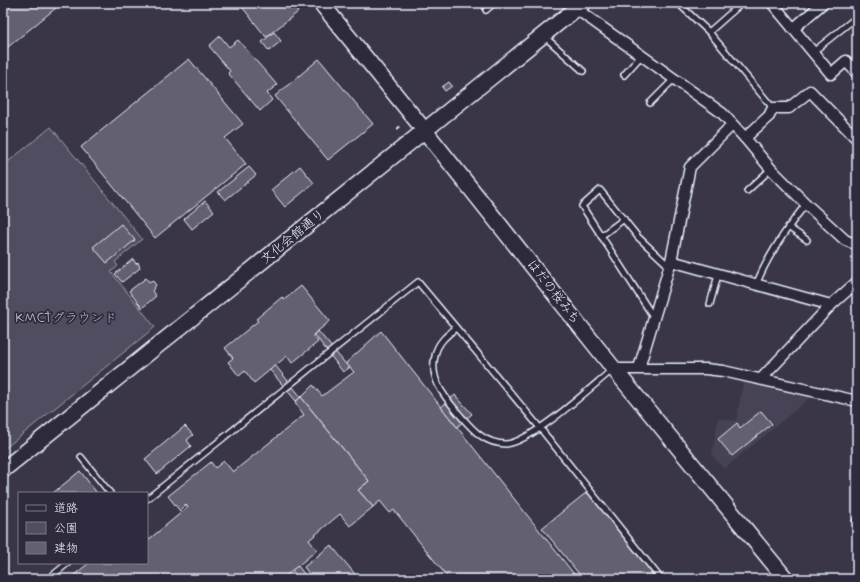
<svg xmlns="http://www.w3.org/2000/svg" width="860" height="582" font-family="Mynerve,'Klee One',sans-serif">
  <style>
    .built { fill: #464354 }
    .green { fill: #504e5f; stroke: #9ca0ac }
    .building { fill: #636171; stroke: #e8f1f8 }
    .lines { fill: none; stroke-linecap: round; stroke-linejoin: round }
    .lane-casing { stroke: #e8f1f8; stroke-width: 8 }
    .street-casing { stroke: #e8f1f8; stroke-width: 13 }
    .secondary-casing { stroke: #e8f1f8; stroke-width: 18 }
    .path { stroke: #e8f1f8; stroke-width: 2; stroke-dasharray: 4 3; stroke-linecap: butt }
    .lane { stroke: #2f2a3d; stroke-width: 5 }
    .street { stroke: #2f2a3d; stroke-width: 10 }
    .secondary { stroke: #2f2a3d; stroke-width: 15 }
    .labels { text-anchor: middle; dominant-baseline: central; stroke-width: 3.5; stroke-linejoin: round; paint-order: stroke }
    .street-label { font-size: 13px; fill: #e8f1f8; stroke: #2f2a3d }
    .park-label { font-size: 13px; fill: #b3b8c2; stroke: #2f2a3d }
  </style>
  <rect width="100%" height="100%" fill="#3a3648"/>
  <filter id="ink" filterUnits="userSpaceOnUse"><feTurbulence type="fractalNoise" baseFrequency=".025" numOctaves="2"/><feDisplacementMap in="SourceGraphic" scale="8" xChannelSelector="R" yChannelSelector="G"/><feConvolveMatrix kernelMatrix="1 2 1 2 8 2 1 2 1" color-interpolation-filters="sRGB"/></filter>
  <g filter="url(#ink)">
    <path class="built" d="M743,382L811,397L724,469L712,455L718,418L736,421Z"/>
    <path class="green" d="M51,127L142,239L115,262L118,266L111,272L155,327L3,450V166Z"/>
    <g class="building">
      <path d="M3,3H62L3,51Z"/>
      <path d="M239,3H291L298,12L266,37Z"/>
      <path d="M274,32L281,41L269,51L262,42Z"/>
      <path d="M220,36L229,47L238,40L277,85L267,93L272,100L260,111L228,73L230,71L209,46Z"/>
      <path d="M189,59L243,124L225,138L246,164L155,238L81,147Z"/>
      <path d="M319,59L373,124L328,160L275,96Z"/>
      <path d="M449,82L452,86L445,91L442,87Z"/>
      <path d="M300,166L314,183L285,207L271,190Z"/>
      <path d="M249,167L256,175L225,200L218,192Z"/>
      <path d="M205,201L214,211L192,229L184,219Z"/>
      <path d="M121,224L135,240L107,263L93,247Z"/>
      <path d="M133,259L136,264L138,262L140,268L122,282L115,274Z"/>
      <path d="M146,278L149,282L152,280L156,285L152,291L156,296L142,308L129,291Z"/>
      <path d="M301,286L330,321L313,335L318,342L292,363L287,356L254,383L245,371L239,376L228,362L233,358L225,348L258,321L256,319L282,297L284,300Z"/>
      <path d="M318,331L349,368L343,372L314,334Z"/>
      <path d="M381,331L457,427L578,579H449L394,510L390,513L380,501L373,507L358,490L369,481L301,397L313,385L322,396L354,372L346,363Z"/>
      <path d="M275,365L301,397L296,401L270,370Z"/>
      <path d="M455,395L472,414L457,427L441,407Z"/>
      <path d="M301,397L369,481L358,490L373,507L350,526L340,514L309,540L317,550L282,579H264L262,576L258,579H69L89,563H147V541L188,507L186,505L180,511L168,496L211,462L215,468L224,461L233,472L304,415L295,402Z"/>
      <path d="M761,411L772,424L732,456L718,439L737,423L740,428Z"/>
      <path d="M185,426L193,435L187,440L191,446L157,474L145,459Z"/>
      <path d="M80,471L97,493H53Z"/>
      <path d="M587,492L657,579H583L542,528Z"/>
      <path d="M331,545L359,579H313L304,567Z"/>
      <path d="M298,566L308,579H299L292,570Z"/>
    </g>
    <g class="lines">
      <defs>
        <g id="lane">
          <path d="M678,3L709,32L773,108"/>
          <path d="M486,10L494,3"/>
          <path d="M709,32L742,3"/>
          <path d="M545,37L583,71"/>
          <path d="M813,52L853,20"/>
          <path d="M624,75L641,56"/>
          <path d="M650,103L673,80"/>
          <path d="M747,191L771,169"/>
          <path d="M788,227L807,240"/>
          <path d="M601,236L624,219"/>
          <path d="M756,285C768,255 786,229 806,204"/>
          <path d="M710,304L718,275"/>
          <path d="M654,318L582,206L600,190L638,237L669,266"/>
          <path d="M456,328C447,335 437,343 435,356C429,380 445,397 459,414C472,429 484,444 506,444C532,442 590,388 612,370"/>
          <path d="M81,457L110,493"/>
          <path d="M147,499L418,282L540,428L661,579"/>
          <path d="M856,521L857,523"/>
          <path d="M48,579L68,563"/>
        </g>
        <g id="street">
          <path d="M568,3L722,113L745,138L771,169L806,204L845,240L857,245"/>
          <path d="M772,3L831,74L846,61L857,73"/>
          <path d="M793,29L823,3"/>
          <path d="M745,138L769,116L773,108H789L810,91L857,139"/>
          <path d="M671,261L831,305"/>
          <path d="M639,368L671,261L690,167L732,125"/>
          <path d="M614,369H706L723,371L857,401"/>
          <path d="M762,378L831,305L857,282"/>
        </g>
        <g id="secondary">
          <path d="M321,3L425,131L614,369L786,579"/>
          <path d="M3,470L583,3"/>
        </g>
      </defs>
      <use href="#lane" class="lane-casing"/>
      <use href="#street" class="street-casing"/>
      <use href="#secondary" class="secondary-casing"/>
      <path class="path" d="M397,129L402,125"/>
      <use href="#lane" class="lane"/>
      <use href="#street" class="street"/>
      <use href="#secondary" class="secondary"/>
    </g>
  </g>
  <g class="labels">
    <g class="street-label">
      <text transform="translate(293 237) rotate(-39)">文化会館通り</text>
      <text transform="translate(553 292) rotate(52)">はだの桜みち</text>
    </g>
    <g class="park-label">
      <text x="66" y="318">KMCTグラウンド</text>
    </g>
  </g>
  <rect width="860" height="582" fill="none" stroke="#2f2a3d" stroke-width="16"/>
  <rect x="8" y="8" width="844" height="566" fill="none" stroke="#e8f1f8" stroke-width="1.5" filter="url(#ink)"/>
  <rect x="18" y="492" width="130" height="72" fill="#2f2a3d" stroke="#797a88"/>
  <rect x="26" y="505" width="20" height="6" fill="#2f2a3d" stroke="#797a88"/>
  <text x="54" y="512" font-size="12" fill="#e8f1f8">道路</text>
  <rect x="26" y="522" width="20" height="12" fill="#504e5f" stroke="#797a88"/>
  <text x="54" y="532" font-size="12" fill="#e8f1f8">公園</text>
  <rect x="26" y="542" width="20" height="12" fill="#636171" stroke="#797a88"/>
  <text x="54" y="552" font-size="12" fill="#e8f1f8">建物</text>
</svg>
